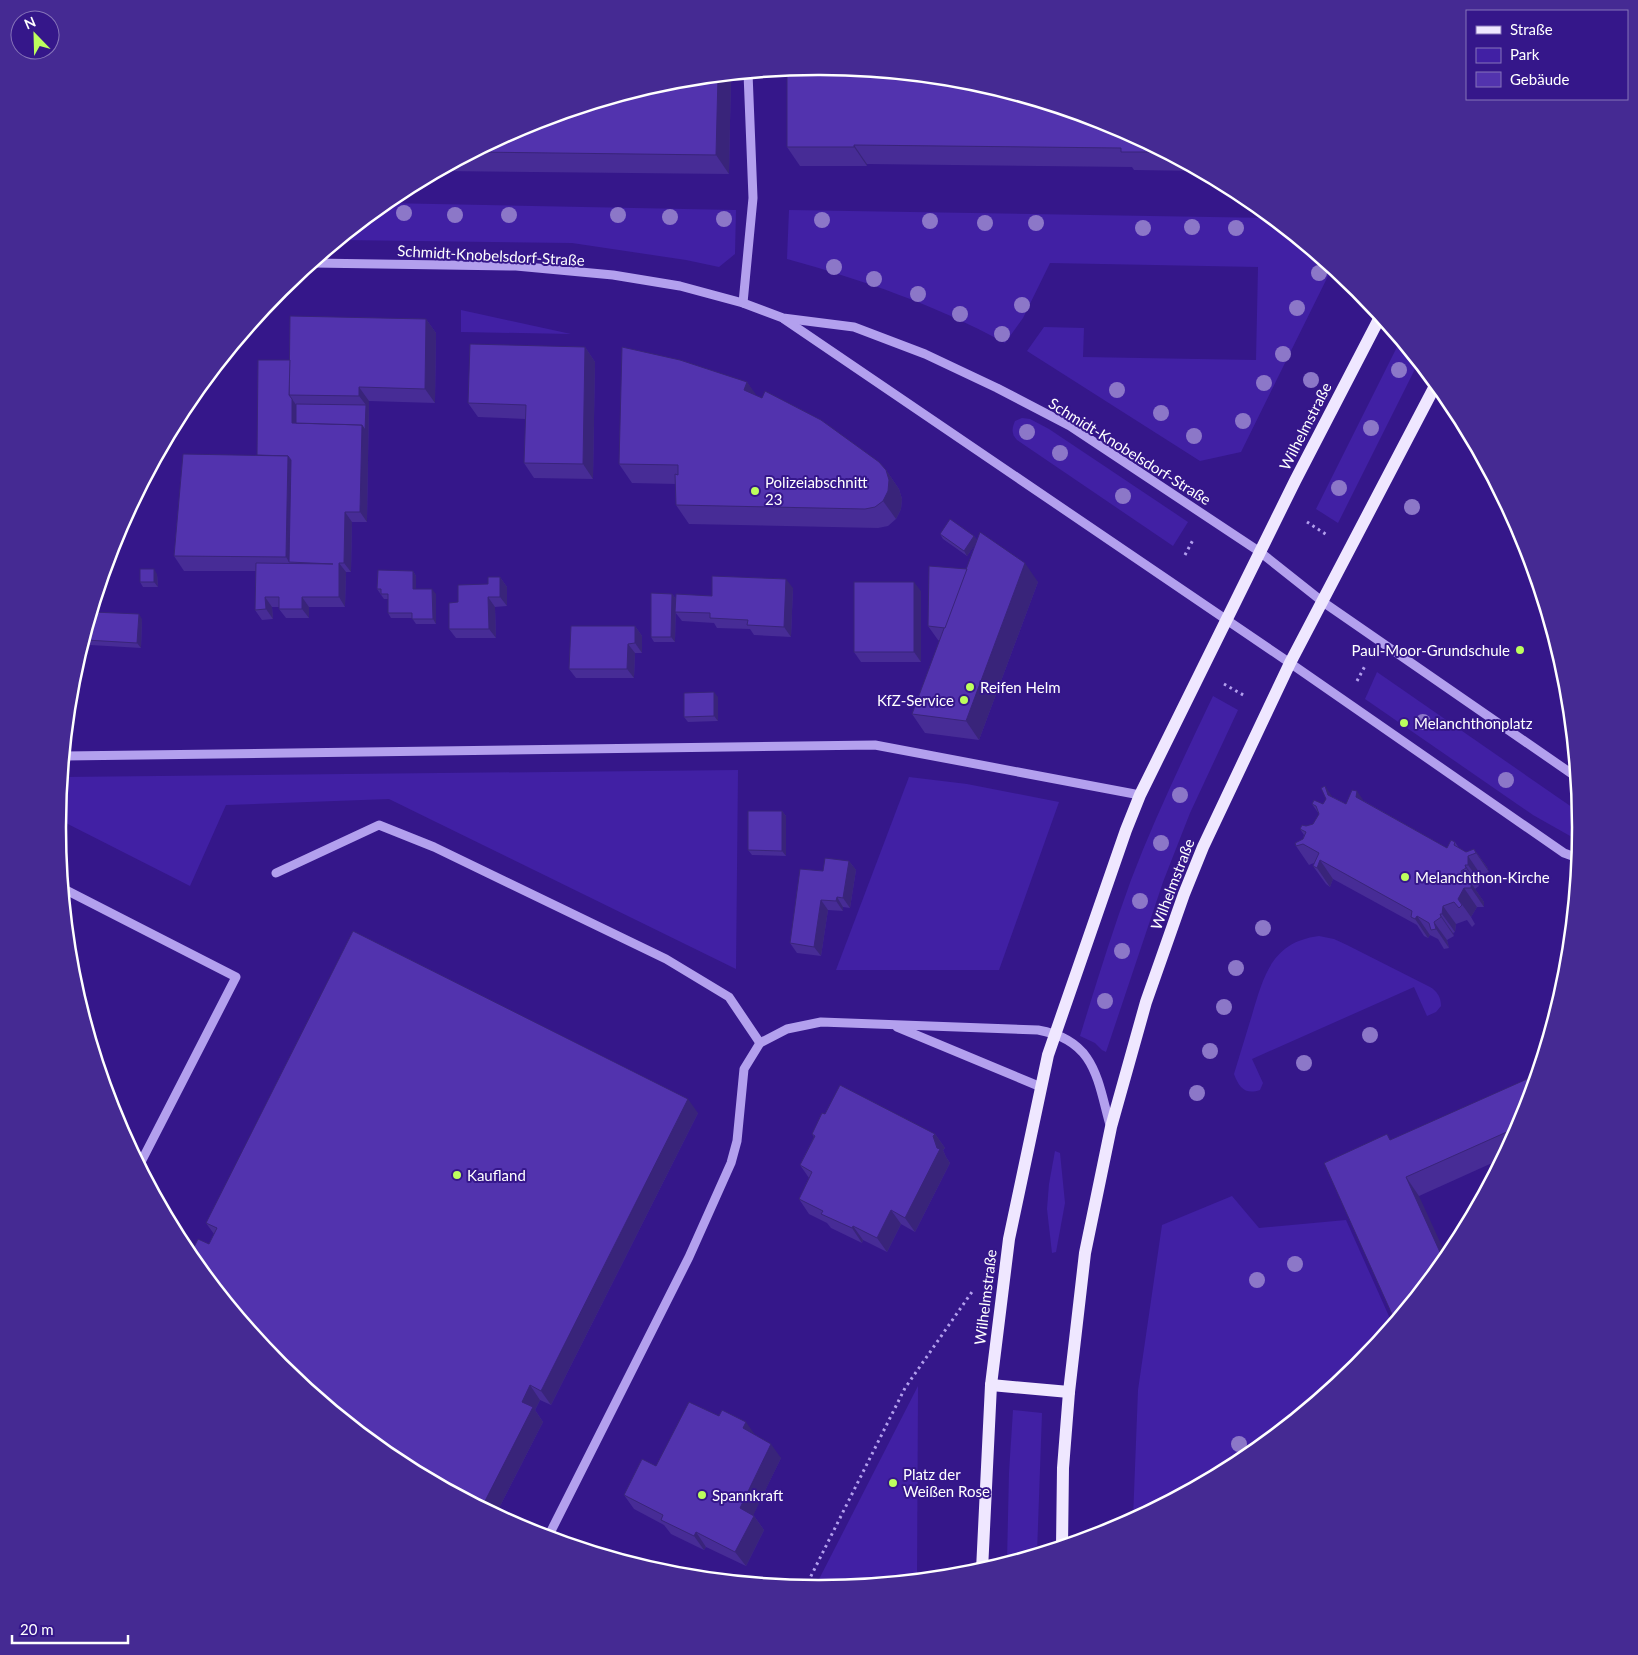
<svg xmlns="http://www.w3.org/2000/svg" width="1638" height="1655" font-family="Lato,sans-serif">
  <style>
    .green { fill: #4120a4 }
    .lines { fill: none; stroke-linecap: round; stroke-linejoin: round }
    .path { stroke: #b3a0ee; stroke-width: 3; stroke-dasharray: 2.5 4; stroke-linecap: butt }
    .minor { stroke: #b3a0ee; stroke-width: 9 }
    .major { stroke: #efe7ff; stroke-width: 12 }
    .tree { fill: #8c77c8 }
    .wall { fill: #472c96 }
    .shaded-wall { fill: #39247a }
    .building { fill: #5233ae; stroke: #39247a }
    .poi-dot { fill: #bdff5d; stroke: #35178a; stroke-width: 2 }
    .labels { text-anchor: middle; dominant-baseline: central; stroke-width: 4; stroke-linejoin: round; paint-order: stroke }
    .street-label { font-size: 15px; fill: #fff; stroke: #35178a }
    .poi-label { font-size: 15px; fill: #fff; stroke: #35178a; text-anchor: start }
    .rim { fill: none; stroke: #fff; stroke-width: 2.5 }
  </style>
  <rect width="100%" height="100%" fill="#35178a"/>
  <g class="green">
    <path d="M385,203L736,210L735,254L719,267L686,260L572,243L341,240Z"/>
    <path d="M789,210L1271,218L1332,268L1241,452L1200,461L1027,351L1044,327L1084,328L1083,357L1256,360L1258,267L1050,263L1023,318L1005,343C936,305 863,280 787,259Z"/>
    <path d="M461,310L571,334L461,332Z"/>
    <path d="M1400,341L1418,363L1338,523L1316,509Z"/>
    <path d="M1022,418L1030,419L1049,429L1188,522L1173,546L1017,440C1011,434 1012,428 1015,421Z"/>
    <path d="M1377,672L1579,812L1580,828L1579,841L1533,815L1365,699Z"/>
    <path d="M1213,696L1238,710L1190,813L1163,882L1106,1052L1102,1050L1095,1043L1080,1036C1096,984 1112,932 1131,880C1155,817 1184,757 1213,696Z"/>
    <path d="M738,770L736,969L389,799L226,805L190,886L58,819L62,777Z"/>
    <path d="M909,777L967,784L1059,802L999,970H836Z"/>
    <path d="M1319,936L1334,939L1347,945L1430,987C1437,991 1441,997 1441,1006L1436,1012L1427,1016L1414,987L1252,1059L1263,1083L1260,1090C1246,1095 1239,1088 1234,1074C1240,1054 1246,1035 1252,1015C1264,975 1272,942 1319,936Z"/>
    <path d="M1055,1151L1060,1153L1065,1203L1056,1252L1052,1253L1047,1209L1049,1184Z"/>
    <path d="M1232,1196L1259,1228L1346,1220L1392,1323L1357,1366L1242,1461L1133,1519L1138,1390L1162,1225Z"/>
    <path d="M918,1386L917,1579L814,1589Z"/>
    <path d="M1013,1410L1042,1413L1037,1553L1007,1562L1009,1473Z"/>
  </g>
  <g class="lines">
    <g class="path">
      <path d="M1307,522L1327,535"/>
      <path d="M1185,555L1194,538"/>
      <path d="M1357,681L1365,666"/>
      <path d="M1224,684L1245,696"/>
      <path d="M805,1588L905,1388L974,1289"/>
    </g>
    <g class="minor">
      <path d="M313,263L516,266L613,275L680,286L743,303L783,318L854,327L925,354L997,388L1070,426L1260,552L1323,602L1575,776"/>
      <path d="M743,303L753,198L748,73"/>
      <path d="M784,319L1290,663L1564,853L1578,858"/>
      <path d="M65,756L875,745L1140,795"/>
      <path d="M276,873L379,825L434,847L666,959L729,997L760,1043"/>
      <path d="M64,889L236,977L140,1164"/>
      <path d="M897,1027L1041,1087"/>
      <path d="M548,1537L689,1257L731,1163L737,1141L744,1069L760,1043L787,1029L821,1022L1038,1030C1095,1040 1097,1078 1110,1125"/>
    </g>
    <g class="major">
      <path d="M991,1385L1069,1392"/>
      <path d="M1062,1546L1063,1468L1069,1392L1085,1253L1111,1127L1146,1002L1184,894L1203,847L1290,663L1436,384"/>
      <path d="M982,1570L991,1385L1009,1239L1048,1055L1126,830L1140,795L1295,481L1380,317"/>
    </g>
  </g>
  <g class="tree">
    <circle cx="404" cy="213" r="8"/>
    <circle cx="455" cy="215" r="8"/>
    <circle cx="509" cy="215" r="8"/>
    <circle cx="618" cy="215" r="8"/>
    <circle cx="670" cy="217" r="8"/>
    <circle cx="724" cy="219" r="8"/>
    <circle cx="822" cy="220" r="8"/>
    <circle cx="930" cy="221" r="8"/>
    <circle cx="985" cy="223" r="8"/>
    <circle cx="1036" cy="223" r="8"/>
    <circle cx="1192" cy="227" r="8"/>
    <circle cx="1143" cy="228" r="8"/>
    <circle cx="1236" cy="228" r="8"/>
    <circle cx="834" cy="267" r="8"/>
    <circle cx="1319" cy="273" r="8"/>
    <circle cx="874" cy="279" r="8"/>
    <circle cx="918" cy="294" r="8"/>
    <circle cx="1022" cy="305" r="8"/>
    <circle cx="1297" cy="308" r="8"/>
    <circle cx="960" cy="314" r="8"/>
    <circle cx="1002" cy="334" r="8"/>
    <circle cx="1283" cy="354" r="8"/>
    <circle cx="1399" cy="370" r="8"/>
    <circle cx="1311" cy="380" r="8"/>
    <circle cx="1264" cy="383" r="8"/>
    <circle cx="1117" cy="390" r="8"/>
    <circle cx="1161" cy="413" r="8"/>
    <circle cx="1243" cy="421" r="8"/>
    <circle cx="1371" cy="428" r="8"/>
    <circle cx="1027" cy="432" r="8"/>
    <circle cx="1194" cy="436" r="8"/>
    <circle cx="1060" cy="453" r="8"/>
    <circle cx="1339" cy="488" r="8"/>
    <circle cx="1123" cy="496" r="8"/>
    <circle cx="1412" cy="507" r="8"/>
    <circle cx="1423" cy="722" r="8"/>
    <circle cx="1506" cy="780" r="8"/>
    <circle cx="1180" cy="795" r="8"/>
    <circle cx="1161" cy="843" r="8"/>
    <circle cx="1140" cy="901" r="8"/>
    <circle cx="1263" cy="928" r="8"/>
    <circle cx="1122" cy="951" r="8"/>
    <circle cx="1236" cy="968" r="8"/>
    <circle cx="1105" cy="1001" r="8"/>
    <circle cx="1224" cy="1007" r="8"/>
    <circle cx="1370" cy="1035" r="8"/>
    <circle cx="1210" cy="1051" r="8"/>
    <circle cx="1304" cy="1063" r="8"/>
    <circle cx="1197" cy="1093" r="8"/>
    <circle cx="1295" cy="1264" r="8"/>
    <circle cx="1257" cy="1280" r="8"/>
    <circle cx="1239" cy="1444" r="8"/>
  </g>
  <g class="wall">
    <path d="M731,75L729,174L440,171L528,124L671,81Z"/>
    <path d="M1111,124L1198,171L1134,170L1132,167L867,164V166H800L787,147Z"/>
    <path d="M426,319L436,333L435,403L369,401L367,522H352L351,572H346L345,607H309V618H286L279,609V607H272L273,619L262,620L255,610L256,571H184L174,556L257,455L290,360Z"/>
    <path d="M585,347L595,362L593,479L534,478L524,463L526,419L478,417L468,403Z"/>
    <path d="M747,382L756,396L886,470L899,489L902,499L901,509L896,519L888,526L878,528L689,524L676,505V484L632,483L619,464Z"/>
    <path d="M940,534L974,536L977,540L1038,582L979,740L925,733L912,714L940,641L938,640L928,626L967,569L976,543L967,556L943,539Z"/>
    <path d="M413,571L416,576V589L436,594V624H416L412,618H391L388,613V599H384L377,589Z"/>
    <path d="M157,574L158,587H143L140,582Z"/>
    <path d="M500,577L507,587V606L495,607L496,638H456L449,629L458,602Z"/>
    <path d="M793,588L791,637L754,635L750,629L717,628L714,623L682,621L675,612L712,596Z"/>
    <path d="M921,591V662H861L854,652Z"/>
    <path d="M672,594L676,599L675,642H654L651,637Z"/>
    <path d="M142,619L141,648L90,645L86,640Z"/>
    <path d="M635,626L642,636V653H635L634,678H576L569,669Z"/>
    <path d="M718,697V721L688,722L684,717Z"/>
    <path d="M1333,797L1346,804L1364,801L1447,848L1455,842L1459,848L1466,852L1474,849L1487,867L1489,872L1481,875V883H1478L1479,886L1475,889L1484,902V907H1477L1471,917L1475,924L1472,927L1467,920L1456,924L1455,932L1453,933L1454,936L1447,940L1449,948L1444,949L1438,939L1430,935L1428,938L1424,936L1417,925L1333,879L1330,887L1326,884L1313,866L1314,863L1309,865L1296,846L1303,839L1304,835L1300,829L1313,824L1319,814L1312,804H1323L1326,799Z"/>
    <path d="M782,811L786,816V856L752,855L748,850Z"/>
    <path d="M849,861L856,870L850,908L843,907V911L828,910L821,956L797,953L790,943L823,871Z"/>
    <path d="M698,1113L551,1405L540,1400L535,1410L543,1422L496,1514L396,1460L209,1244L214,1234L206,1223Z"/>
    <path d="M1522,1119L1501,1159L1419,1196L1395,1321L1391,1139Z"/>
    <path d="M812,1134H935L945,1148L943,1150L946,1157L950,1163L915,1232L901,1224L887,1252L863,1240L862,1243L831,1228L827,1223L809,1214L799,1199L809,1178L800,1165L814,1137Z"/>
    <path d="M756,1435L781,1458L753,1515L754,1516L764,1530L746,1566L706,1547L704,1550L671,1534L664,1525L634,1509L624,1495Z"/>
  </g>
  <g class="shaded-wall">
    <path d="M731,75L729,174L716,155L718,76Z"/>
    <path d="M854,145L867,164V166L854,147Z"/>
    <path d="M426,319L436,333L435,403L425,389Z"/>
    <path d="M585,347L595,362L593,479L583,464Z"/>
    <path d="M747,382L760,400L744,390Z"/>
    <path d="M359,387L369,401L367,522L360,512L362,425L366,405L359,396Z"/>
    <path d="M292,399L299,409V428L292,423Z"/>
    <path d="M288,456L298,470L289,562L286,557Z"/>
    <path d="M886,470L899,489L902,499L901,509L896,519L883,501Z"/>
    <path d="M345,512L352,522L351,572L344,563Z"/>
    <path d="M974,536L978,541L967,556L964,551Z"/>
    <path d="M339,563L346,572L345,607L339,597Z"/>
    <path d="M1025,563L1038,582L979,740L966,721Z"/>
    <path d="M154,569L157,574L158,587L154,582Z"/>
    <path d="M413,571L416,576V593L413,589Z"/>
    <path d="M500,577L507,587V606L500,597Z"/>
    <path d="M786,579L793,588L791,637L784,627Z"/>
    <path d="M914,582L921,591V662L914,652Z"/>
    <path d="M432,589L436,594V624L433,619Z"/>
    <path d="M672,594L676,599L675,642L671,637Z"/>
    <path d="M265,597L272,607L273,619L266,609Z"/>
    <path d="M302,597L309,607V618L302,609Z"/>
    <path d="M488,597L495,607L496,638L489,629Z"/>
    <path d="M139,614L142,619L141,648L137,643Z"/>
    <path d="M635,626L642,636V653L635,643Z"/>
    <path d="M628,644L635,653L634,678L627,669Z"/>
    <path d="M714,692L718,697V721L714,716Z"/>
    <path d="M1325,786L1338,805L1328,795Z"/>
    <path d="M1357,791L1370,810L1356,797Z"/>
    <path d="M782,811L786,816V856L782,851Z"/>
    <path d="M1474,849L1487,867L1489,872L1476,853Z"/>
    <path d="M1468,856L1481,875V883L1468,865Z"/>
    <path d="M1320,860L1333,879L1330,887L1317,868Z"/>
    <path d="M849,861L856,870L850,908L843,898Z"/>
    <path d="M1465,865L1478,883L1479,886L1466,868Z"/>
    <path d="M1461,871L1471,886V883L1484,902V907L1471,888L1464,883Z"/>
    <path d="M1464,888L1477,907L1471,917L1458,899Z"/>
    <path d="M837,897L843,907V911L836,901Z"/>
    <path d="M821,900L828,910L821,956L814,947Z"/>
    <path d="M1443,906L1456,924L1455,932L1442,914Z"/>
    <path d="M1440,914L1453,933L1454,936L1441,917Z"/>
    <path d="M1417,916L1430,935L1428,938L1415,919Z"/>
    <path d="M1434,922L1447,940L1449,948L1436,929Z"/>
    <path d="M688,1099L698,1113L551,1405L541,1391Z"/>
    <path d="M935,1134L945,1148L943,1150L946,1157L950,1163L915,1232L905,1218L937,1148L933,1136Z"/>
    <path d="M1406,1177L1419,1196L1447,1257L1444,1261Z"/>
    <path d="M891,1210L901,1224L887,1252L877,1238Z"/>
    <path d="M853,1226L863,1240L862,1243L852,1228Z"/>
    <path d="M530,1385L540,1400L535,1410L543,1422L496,1514L482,1507L522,1402Z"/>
    <path d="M746,1422L756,1436L743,1428Z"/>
    <path d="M771,1444L781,1458L750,1522L740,1508Z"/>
    <path d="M754,1516L764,1530L746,1566L735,1552Z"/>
    <path d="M696,1532L706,1547L704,1550L694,1536Z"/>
  </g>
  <g class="building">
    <path d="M819,66L855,70L968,81L1111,124L1163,152H1121V148L854,145V147H787V69Z"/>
    <path d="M718,76L716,155L474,152L528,124L671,81Z"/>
    <path d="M290,316L426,319L425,389L359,387V396L289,395Z"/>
    <path d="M470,344L585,347L583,464L524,463L526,405L468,403Z"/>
    <path d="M622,347L680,360L747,382L744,390L762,398L765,391L821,420L879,462L886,470L889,480L888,491L883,501L875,507L865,509L676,505L675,474L678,475V465L619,464Z"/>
    <path d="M258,360H290L289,395L292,399V423L362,425L360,512H345L344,563H339V597H302V609H279V597H265L266,609L255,610L256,563L333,564L289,562L291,460L288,456L257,455Z"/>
    <path d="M296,404L366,405L365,430L362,425L296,423Z"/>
    <path d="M183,454L288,456L286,557L174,556Z"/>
    <path d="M950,519L974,536L964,551L940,534Z"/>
    <path d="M980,532L1025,563L966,721L912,714Z"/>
    <path d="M929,566L967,569L945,628L928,626Z"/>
    <rect x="140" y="569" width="14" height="13"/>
    <path d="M378,570L413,571V589H432L433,619H412V613H388V594H381V589H377Z"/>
    <path d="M712,576L786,579L784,627L747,625L748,620L710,618V613L675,612L676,594L712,596Z"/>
    <path d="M488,577H500V597H488L489,629H449V603L458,602V585L488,584Z"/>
    <rect x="854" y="582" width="60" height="70"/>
    <path d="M651,593L672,594L671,637H651Z"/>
    <path d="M93,612L139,614L137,643L86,640L87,630Z"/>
    <path d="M571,626H635V643L628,644L627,669H569Z"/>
    <path d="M714,692V716L684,717V693Z"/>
    <path d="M1325,786L1328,795L1346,804L1352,790L1357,791L1356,797L1447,848L1451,840L1455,842L1454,845L1466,852L1474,849L1476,853L1468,856V865H1465L1466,868L1461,871L1464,883H1471V888H1464L1458,899L1462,905L1459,908L1454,902L1443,906L1442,914H1440L1441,917L1434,922L1436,929L1431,930L1429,923L1417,916L1415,919L1411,917L1412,911L1320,860L1317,868L1313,866L1319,853L1303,844L1296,846L1295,843L1303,839L1306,832L1300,829L1302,825L1306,826L1313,824L1319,814L1316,806L1312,804L1314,800L1323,804L1326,799L1321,788Z"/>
    <path d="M748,811H782V851L748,850Z"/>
    <path d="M825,858L849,861L843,898L837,897L836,901L821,900L814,947L790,943L800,869L823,871Z"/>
    <path d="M353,931L688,1099L541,1391L530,1385L522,1402L533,1407L482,1507L396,1460L280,1366L190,1255L198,1239L209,1244L217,1228L206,1223Z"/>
    <path d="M1536,1075L1522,1119L1518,1127L1406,1177L1444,1261L1395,1321L1324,1163L1387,1134L1390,1140Z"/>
    <path d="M840,1085L935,1134L933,1136L937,1148L940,1149L905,1218L891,1210L877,1238L853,1226L852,1228L821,1214L823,1211L799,1199L812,1172L800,1165L815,1136L812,1134L822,1113L825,1114Z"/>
    <path d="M689,1402L719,1416L722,1410L746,1422L743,1428L771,1444L740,1508L754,1516L735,1552L696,1532L694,1536L661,1520L663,1515L624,1495L642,1459L656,1466Z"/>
  </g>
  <g class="poi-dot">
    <circle cx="755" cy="491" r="5"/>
    <circle cx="1520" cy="650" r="5"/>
    <circle cx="970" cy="687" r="5"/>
    <circle cx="964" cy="700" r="5"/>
    <circle cx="1404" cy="723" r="5"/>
    <circle cx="1405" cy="877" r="5"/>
    <circle cx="457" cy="1175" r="5"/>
    <circle cx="893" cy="1483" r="5"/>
    <circle cx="702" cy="1495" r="5"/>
  </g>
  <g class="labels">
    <g class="street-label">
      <text transform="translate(491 255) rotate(3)">Schmidt-Knobelsdorf-Straße</text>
      <text transform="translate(1305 426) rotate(-63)">Wilhelmstraße</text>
      <text transform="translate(1130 451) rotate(32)">Schmidt-Knobelsdorf-Straße</text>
      <text transform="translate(1172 884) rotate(-69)">Wilhelmstraße</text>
      <text transform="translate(985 1297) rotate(-83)">Wilhelmstraße</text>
    </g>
    <g class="poi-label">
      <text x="765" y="482">Polizeiabschnitt<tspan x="765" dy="17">23</tspan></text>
      <text x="1510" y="650" text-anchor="end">Paul-Moor-Grundschule</text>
      <text x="980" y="687">Reifen Helm</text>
      <text x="954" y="700" text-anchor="end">KfZ-Service</text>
      <text x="1414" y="723">Melanchthonplatz</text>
      <text x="1415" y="877">Melanchthon-Kirche</text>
      <text x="467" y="1175">Kaufland</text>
      <text x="903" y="1474">Platz der<tspan x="903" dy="17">Weißen Rose</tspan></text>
      <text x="712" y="1495">Spannkraft</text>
    </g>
  </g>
  <path d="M0 0H1638V1655H0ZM818 75H820A752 752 0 0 1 1572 827V828A752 752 0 0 1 820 1580H818A752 752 0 0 1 66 828V827A752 752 0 0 1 818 75Z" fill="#452a93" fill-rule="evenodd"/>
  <path class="rim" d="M818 75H820A752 752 0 0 1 1572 827V828A752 752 0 0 1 820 1580H818A752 752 0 0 1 66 828V827A752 752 0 0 1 818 75Z"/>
  <rect x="1466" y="10" width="162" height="90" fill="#35178a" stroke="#8674b9"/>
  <rect x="1476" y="26" width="25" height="8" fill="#efe7ff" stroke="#8674b9"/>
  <text x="1510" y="35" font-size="15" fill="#ffffff">Straße</text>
  <rect x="1476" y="48" width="25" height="15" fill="#4120a4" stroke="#8674b9"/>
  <text x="1510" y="60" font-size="15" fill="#ffffff">Park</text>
  <rect x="1476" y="72" width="25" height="15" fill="#5233ae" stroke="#8674b9"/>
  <text x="1510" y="85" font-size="15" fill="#ffffff">Gebäude</text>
  <g transform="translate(35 35) rotate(337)"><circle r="24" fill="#35178a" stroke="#8674b9"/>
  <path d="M0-4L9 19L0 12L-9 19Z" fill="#bdff5d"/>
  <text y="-8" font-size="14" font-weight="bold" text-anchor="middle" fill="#ffffff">N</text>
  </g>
  <path d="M12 1635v8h116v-8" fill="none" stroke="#ffffff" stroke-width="2.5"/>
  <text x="20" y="1635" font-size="15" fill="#ffffff" stroke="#35178a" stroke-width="4" paint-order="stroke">20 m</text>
</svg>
